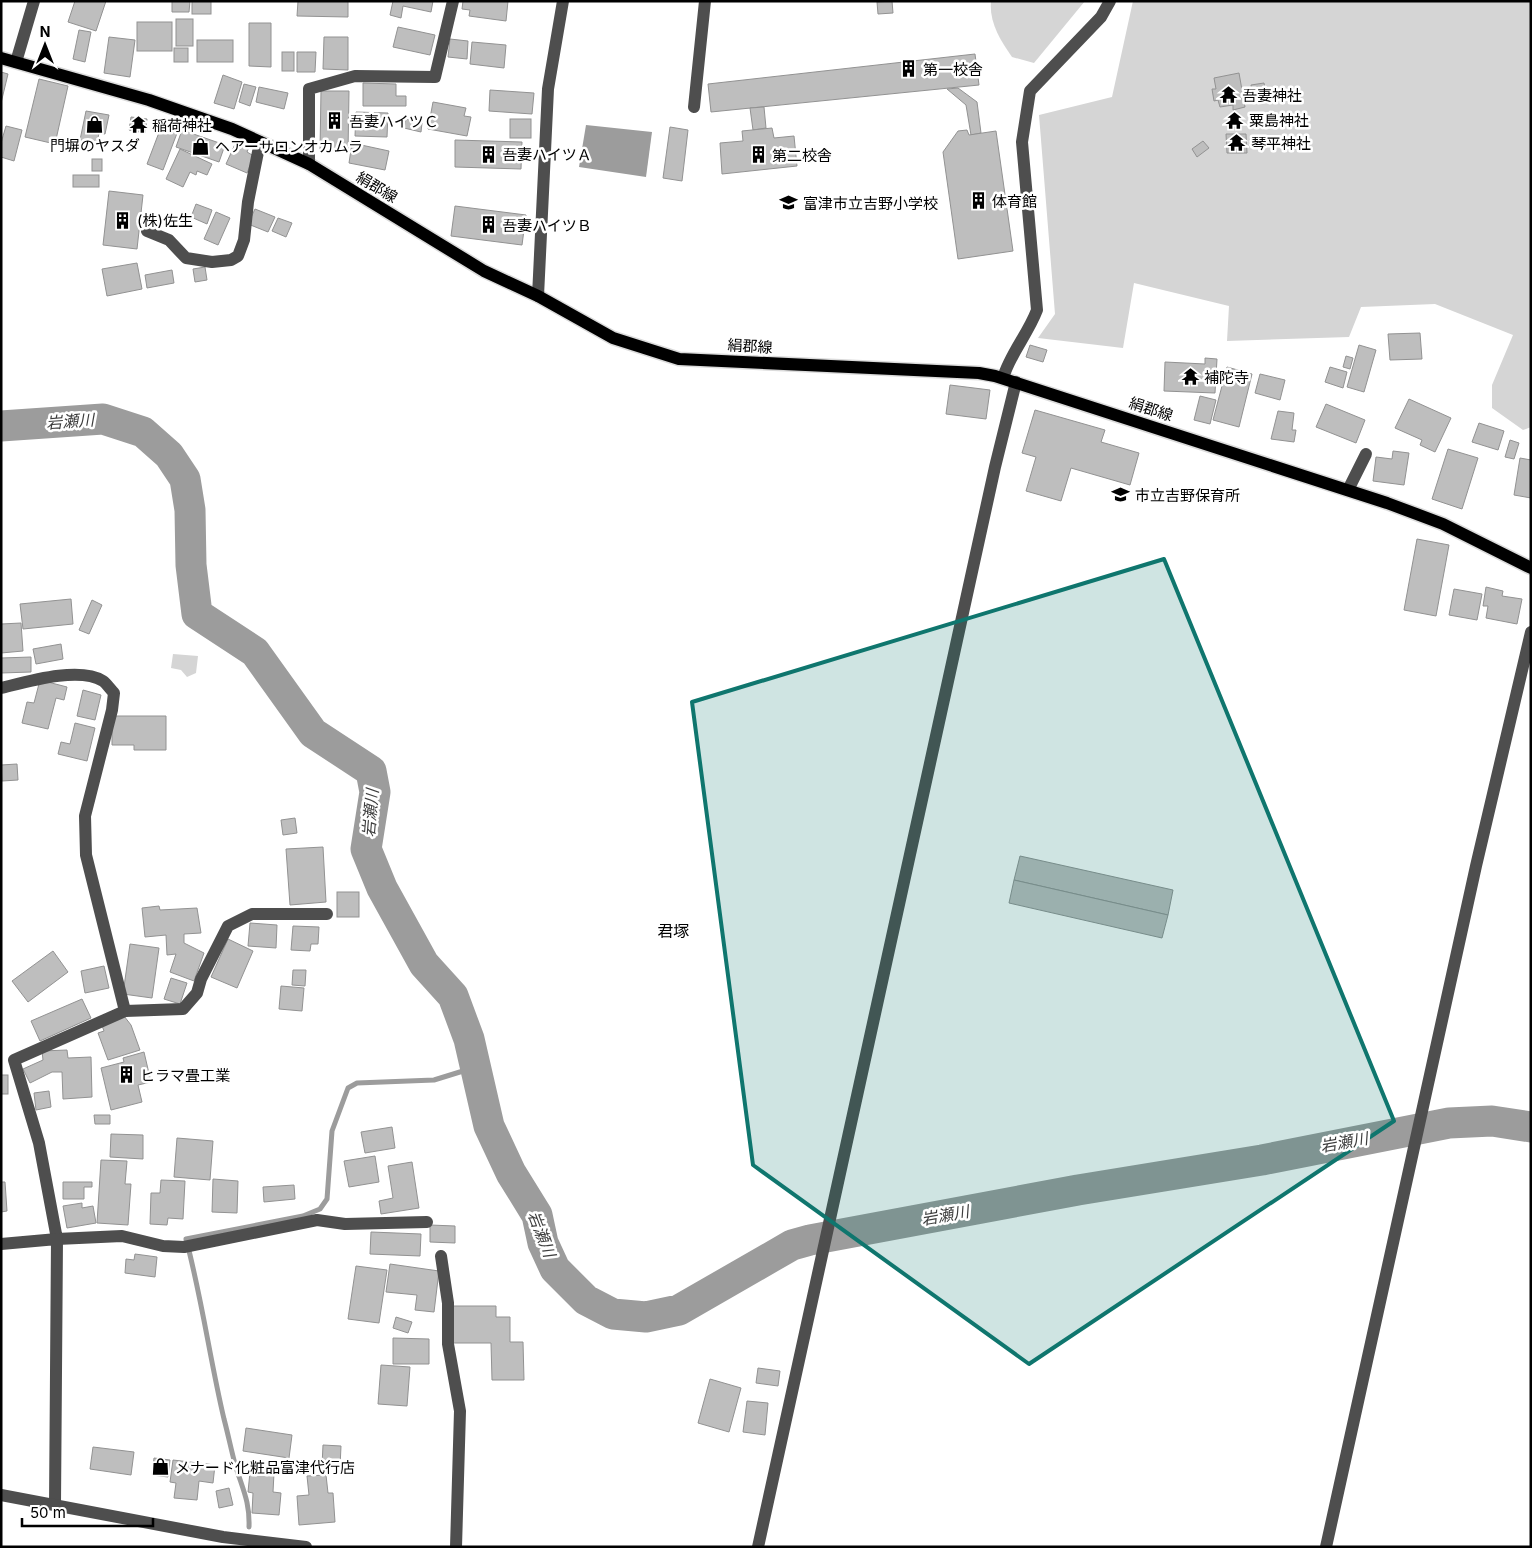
<svg xmlns="http://www.w3.org/2000/svg" width="1532" height="1548" font-family="Inter,'Noto Sans JP',sans-serif">
  <style>
    .green { fill: #d5d5d5 }
    .water { fill: #9c9c9c }
    .lines { fill: none; stroke-linecap: round; stroke-linejoin: round }
    .stream { stroke: #9c9c9c; stroke-width: 5 }
    .river { stroke: #9c9c9c; stroke-width: 31 }
    .building { fill: #bebebe; stroke: #929292 }
    .major-casing { stroke: #dbdbdb; stroke-width: 15 }
    .minor { stroke: #4e4e4e; stroke-width: 12 }
    .major { stroke: #000; stroke-width: 12 }
    .marked { fill: #0f766e; fill-opacity: 0.2; stroke: #0f766e; stroke-width: 4; stroke-linejoin: round }
    .labels { text-anchor: middle; dominant-baseline: central; stroke-width: 5; stroke-linejoin: round; paint-order: stroke }
    .poi-label { font-size: 15px; fill: #000; stroke: #fff; text-anchor: start }
    .street-label { font-size: 15px; fill: #000; stroke: #fff }
    .water-label { font-size: 16px; font-style: italic; fill: #3d3d3d; stroke: #fff }
    .neighbourhood-label { font-size: 16px; fill: #000; stroke: #fff }
  </style>
  <rect width="100%" height="100%" fill="#fff"/>
  <g class="green">
    <path d="M991,1H1085L1034,63L1012,57C1000,40 989,22 991,1Z"/>
    <path d="M1133,1H1531V427L1523,430L1492,408V385L1513,335L1435,304L1361,307L1349,337L1227,341L1229,306L1134,283L1123,348L1038,338L1055,314L1039,115L1112,97Z"/>
    <path d="M173,654L198,656L196,673L187,677L181,670L171,668Z"/>
  </g>
  <path class="water" d="M586,125L652,132L646,177L579,167Z"/>
  <g class="lines">
    <path class="stream" d="M249,1527C250,1501 242,1488 235,1464C231,1449 228,1434 224,1419C210,1360 202,1299 186,1239L303,1216L320,1209L327,1199L332,1131L348,1088L357,1083L434,1080L476,1067"/>
    <path class="river" d="M1,426L103,419L143,432L169,455L185,479L190,510L191,565L197,614L255,652L313,733L371,771L375,792L366,849L382,888L424,964L453,996L469,1039L489,1126L511,1173L537,1215L543,1243L555,1269L586,1300L613,1314L646,1317L679,1310L792,1245L810,1240L1078,1190L1262,1160L1449,1123L1492,1121L1531,1127"/>
  </g>
  <g class="building">
    <path d="M75,1H106L96,31L68,22Z"/>
    <path d="M172,1H190L189,12H172Z"/>
    <rect x="192" y="1" width="19" height="13"/>
    <path d="M298,1H348V17L297,16Z"/>
    <path d="M393,1H433L431,12L403,6L401,18L390,15Z"/>
    <path d="M463,1H508L506,21L469,16L470,10L462,9Z"/>
    <path d="M892,1L893,13L878,14L877,2Z"/>
    <rect x="176" y="19" width="17" height="27"/>
    <rect x="137" y="22" width="35" height="29"/>
    <path d="M249,23H271V67L249,66Z"/>
    <path d="M398,27L435,35L430,55L393,47Z"/>
    <path d="M79,30L91,32L85,62L73,59Z"/>
    <path d="M109,37L135,40L130,77L104,73Z"/>
    <path d="M324,37H348V70L323,69Z"/>
    <path d="M450,39L468,41L467,59L448,57Z"/>
    <rect x="197" y="40" width="36" height="22"/>
    <path d="M472,42L506,45L504,68L470,64Z"/>
    <rect x="174" y="48" width="14" height="14"/>
    <rect x="282" y="52" width="12" height="19"/>
    <path d="M297,52H316L315,72H297Z"/>
    <path d="M975,54L979,85L711,112L708,84Z"/>
    <path d="M1,72L8,74L1,103Z"/>
    <path d="M1239,73L1245,107L1233,110V105L1220,107L1218,100L1214,101L1212,89H1216L1214,78Z"/>
    <path d="M223,75L242,82L234,109L214,103Z"/>
    <path d="M39,79L68,86L55,144L25,137Z"/>
    <path d="M363,83L396,84V96H406V106H363Z"/>
    <path d="M1264,83L1266,94L1253,96L1251,85Z"/>
    <path d="M244,84L256,87L250,106L239,102Z"/>
    <path d="M259,87L288,93L284,109L256,102Z"/>
    <path d="M958,88L977,102L981,133L971,135L966,105L947,89Z"/>
    <path d="M490,90L534,93L532,114L489,111Z"/>
    <path d="M321,91H349L348,152L320,151Z"/>
    <path d="M433,102L466,108L464,116L471,117L467,136L428,129Z"/>
    <path d="M764,107L766,128L753,130L750,108Z"/>
    <path d="M86,111L109,115L105,134L99,133L97,143L80,140Z"/>
    <path d="M356,112L388,113L387,137L355,136Z"/>
    <path d="M1238,114V125H1231V115Z"/>
    <path d="M131,117L147,119L145,133L129,130Z"/>
    <path d="M406,119L422,123L421,132L404,128Z"/>
    <rect x="510" y="119" width="21" height="19"/>
    <path d="M163,122L179,128L163,170L147,164Z"/>
    <path d="M6,126L22,130L14,161L1,157V143Z"/>
    <path d="M670,127L688,130L682,181L663,178Z"/>
    <path d="M772,128L774,138L794,136L797,166L722,174L720,143L743,141L742,131Z"/>
    <path d="M182,130L225,145L219,162L176,147Z"/>
    <path d="M967,130L969,135L996,131L1013,251L958,259L943,152L958,131Z"/>
    <path d="M1226,134H1246L1247,153H1227Z"/>
    <path d="M455,140L522,142L521,169L455,167Z"/>
    <path d="M1203,141L1209,148L1197,157L1192,149Z"/>
    <path d="M236,142L249,147L247,152L254,156L247,173L226,164Z"/>
    <path d="M352,143L389,151L385,170L349,163Z"/>
    <path d="M180,149L212,164L207,175L197,171L196,175L190,172L183,187L166,179Z"/>
    <rect x="92" y="159" width="10" height="12"/>
    <rect x="73" y="175" width="26" height="12"/>
    <path d="M109,191L143,195L137,249L103,245Z"/>
    <path d="M196,204L212,210L207,224L191,217Z"/>
    <path d="M455,206L526,215L522,245L451,236Z"/>
    <path d="M255,209L275,217L268,232L248,224Z"/>
    <path d="M216,212L230,218L218,245L204,239Z"/>
    <path d="M278,218L292,223L286,237L272,231Z"/>
    <path d="M137,263L142,289L107,296L102,269Z"/>
    <path d="M205,267L207,280L195,282L193,269Z"/>
    <path d="M172,270L174,283L147,288L145,275Z"/>
    <path d="M1420,333L1422,359L1390,360L1388,334Z"/>
    <path d="M1030,345L1047,350L1043,362L1026,357Z"/>
    <path d="M1359,345L1376,350L1364,392L1347,387Z"/>
    <path d="M1346,356L1353,358L1350,369L1343,367Z"/>
    <path d="M1205,358L1217,359L1215,393L1164,391L1165,362L1205,364Z"/>
    <path d="M1227,367L1252,374L1239,427L1213,420Z"/>
    <path d="M1330,367L1347,372L1343,388L1325,382Z"/>
    <path d="M1260,374L1285,380L1280,400L1255,393Z"/>
    <path d="M950,385L990,390L986,419L946,414Z"/>
    <path d="M1200,396L1216,400L1210,424L1194,420Z"/>
    <path d="M1409,399L1451,418L1435,452L1420,445L1422,440L1395,428Z"/>
    <path d="M1326,404L1365,420L1356,443L1316,427Z"/>
    <path d="M1035,410L1105,430L1101,442L1139,453L1130,485L1071,468L1061,501L1026,491L1036,457L1022,453Z"/>
    <path d="M1278,411L1294,413L1292,430H1296L1294,442L1271,439Z"/>
    <path d="M1479,423L1504,431L1498,450L1472,442Z"/>
    <path d="M1510,440L1519,443L1514,459L1505,457Z"/>
    <path d="M1448,449L1478,458L1462,509L1432,499Z"/>
    <path d="M1393,451L1409,453L1404,485L1373,481L1376,457L1392,459Z"/>
    <path d="M1520,458L1531,460V498L1514,495Z"/>
    <path d="M1417,539L1449,545L1436,616L1404,610Z"/>
    <path d="M1486,587L1503,591L1502,596L1522,599L1517,624L1486,618L1488,606H1483Z"/>
    <path d="M1454,589L1482,594L1477,620L1449,615Z"/>
    <path d="M71,599L73,624L23,629L20,604Z"/>
    <path d="M92,600L102,605L89,634L79,630Z"/>
    <path d="M21,623L23,651L1,653V624Z"/>
    <path d="M61,644L63,659L36,664L33,649Z"/>
    <path d="M31,657V672L1,673V658Z"/>
    <path d="M40,680L67,687L64,700L56,698L48,729L22,723L27,702L34,703Z"/>
    <path d="M83,690L101,695L95,720L77,716Z"/>
    <path d="M112,716H166V750H134V745H112Z"/>
    <path d="M75,723L95,728L87,761L58,754L61,742L70,744Z"/>
    <path d="M17,764L18,780L2,781L1,765Z"/>
    <path d="M295,818L297,833L283,835L281,820Z"/>
    <path d="M323,847L326,902L290,905L286,849Z"/>
    <path d="M1020,856L1173,890L1168,915L1014,880Z"/>
    <path d="M1014,880L1168,915L1162,938L1009,903Z"/>
    <rect x="337" y="892" width="22" height="25"/>
    <path d="M159,906L160,910L197,908L201,933L184,934V943L204,953L194,981L170,972L176,954L167,955L166,935L145,937L142,908Z"/>
    <path d="M250,923L277,925L276,948L248,946Z"/>
    <path d="M293,926L319,927L318,944H311L310,951L291,950Z"/>
    <path d="M228,939L253,951L237,988L211,977Z"/>
    <path d="M130,944L159,948L152,998L123,994Z"/>
    <path d="M53,951L68,972L28,1002L12,981Z"/>
    <path d="M104,966L109,988L85,993L81,971Z"/>
    <path d="M293,970H306L305,986L292,985Z"/>
    <path d="M171,978L187,983L180,1004L164,999Z"/>
    <path d="M281,986L304,988L302,1011L279,1009Z"/>
    <path d="M82,999L91,1018L40,1041L31,1021Z"/>
    <path d="M124,1016L131,1025L140,1050L108,1060L98,1033L104,1031L101,1023Z"/>
    <path d="M67,1050L68,1058L91,1057L92,1097L63,1099L62,1072H52L30,1083L23,1069L43,1060L42,1051Z"/>
    <path d="M144,1052L151,1082L138,1085L142,1102L111,1110L101,1068L124,1062L123,1058Z"/>
    <rect x="1" y="1075" width="7" height="19"/>
    <path d="M49,1091L51,1107L36,1110L34,1093Z"/>
    <path d="M94,1115H110V1124H95Z"/>
    <path d="M392,1127L395,1148L365,1153L361,1132Z"/>
    <path d="M111,1134L143,1135V1159L110,1157Z"/>
    <path d="M177,1138L213,1141L210,1180L174,1177Z"/>
    <path d="M375,1156L379,1182L349,1187L344,1161Z"/>
    <path d="M101,1160L127,1161L125,1184H131L128,1225L97,1223Z"/>
    <path d="M412,1162L419,1208L381,1214L379,1201L393,1198L388,1166Z"/>
    <path d="M213,1179L238,1181L237,1213L212,1212Z"/>
    <path d="M161,1180L185,1181L183,1219L168,1218L167,1225L150,1224L151,1193H160Z"/>
    <path d="M1,1182H5L7,1211L1,1212Z"/>
    <path d="M63,1182H92V1187H84V1199H63Z"/>
    <path d="M294,1185L295,1199L264,1202L263,1187Z"/>
    <path d="M82,1203V1208L93,1206L96,1223L67,1228L63,1206Z"/>
    <path d="M430,1225L455,1226V1243L430,1242Z"/>
    <path d="M371,1232L421,1234L420,1256L370,1254Z"/>
    <path d="M135,1254L157,1257L155,1277L125,1273L126,1259L134,1260Z"/>
    <path d="M390,1264L439,1271L434,1312L415,1310L417,1295L386,1292Z"/>
    <path d="M356,1266L387,1270L379,1323L348,1319Z"/>
    <path d="M450,1306H496V1317H510V1342H523L524,1380H492L491,1343H450Z"/>
    <path d="M396,1317L412,1322L408,1333L393,1328Z"/>
    <path d="M393,1338L429,1339V1364H393Z"/>
    <path d="M381,1365L410,1367L407,1406L378,1404Z"/>
    <path d="M758,1368L780,1371L778,1386L756,1383Z"/>
    <path d="M710,1379L741,1388L729,1432L698,1423Z"/>
    <path d="M747,1401L768,1403L765,1435L743,1432Z"/>
    <path d="M246,1428L292,1435L289,1458L243,1451Z"/>
    <path d="M323,1445L341,1446L340,1467L322,1466Z"/>
    <path d="M93,1447L134,1452L131,1475L90,1469Z"/>
    <path d="M154,1458L170,1460L168,1477L152,1475Z"/>
    <path d="M173,1460L215,1465L213,1483L199,1481L197,1500L174,1498L176,1483L170,1482Z"/>
    <path d="M250,1472L274,1473L273,1492L281,1493L279,1515L252,1513L253,1493L248,1492Z"/>
    <path d="M326,1475L328,1493H333L335,1522L299,1525L297,1496L309,1495L307,1476Z"/>
    <path d="M229,1488L233,1505L219,1508L216,1491Z"/>
  </g>
  <g class="lines">
    <defs>
      <path id="major" d="M1,58L149,100L232,129L309,164L484,271L538,296L613,338L679,359L979,373L995,376L1387,503L1443,524L1531,568"/>
    </defs>
    <use href="#major" class="major-casing"/>
    <g class="minor">
      <path d="M16,62L34,1"/>
      <path d="M694,107L705,1"/>
      <path d="M309,164V89L355,76L435,77L453,1"/>
      <path d="M147,231L169,240L186,258L212,262L231,260L238,256L244,240L248,202L260,142"/>
      <path d="M538,296L548,89L563,1"/>
      <path d="M1003,378C1010,354 1028,334 1037,310L1022,142L1030,91L1101,17L1110,1"/>
      <path d="M1348,490L1366,454"/>
      <path d="M1,688C26,682 79,666 103,681C107,684 110,689 114,693L112,710L85,816L86,855L125,1011L14,1060L39,1143L57,1239L122,1236L163,1246L184,1247L317,1220L345,1224L427,1222"/>
      <path d="M125,1011L183,1009L197,993L201,979L228,926L252,914H327"/>
      <path d="M1,1244L57,1239L55,1505"/>
      <path d="M441,1256L448,1303V1344L460,1411L456,1547"/>
      <path d="M1,1495L223,1537L306,1547"/>
      <path d="M758,1547L995,467L1016,382"/>
      <path d="M1326,1547L1476,866L1531,632"/>
    </g>
    <use href="#major" class="major"/>
  </g>
  <path class="marked" d="M1164,559L1394,1121L1029,1364L753,1165L692,702Z"/>
  <defs>
    <symbol id="building-bare" viewBox="-9 -9 18 18"><path d="M-4-6H4V6H1V3H-1V6H-4ZM-2.5-4.3h1.7v1.8h-1.7ZM.8-4.3h1.7v1.8H.8ZM-2.5-1h1.7V.8h-1.7ZM.8-1h1.7V.8H.8Z" fill="#000" stroke="#fff" stroke-width="2.5" paint-order="stroke"/></symbol>
    <symbol id="temple-bare" viewBox="-9 -9 18 18"><path d="M0-6L5-2H3V0L6.5 2.5H4V6H1.5V3h-3V6H-4V2.5H-6.5L-3 0V-2H-5Z" fill="#000" stroke="#fff" stroke-width="2.5" paint-order="stroke"/></symbol>
    <symbol id="shop-bare" viewBox="-9 -9 18 18"><path d="M-5-2.5h2.3a2.7 3.5 0 0 1 5.4 0H5L5.5 6h-11ZM-1.5-2.5h3a1.5 2.3 0 0 0-3 0Z" fill="#000" stroke="#fff" stroke-width="2.5" paint-order="stroke"/></symbol>
    <symbol id="school-bare" viewBox="-9 -9 18 18"><path d="M0-5L7-2L0 1L-7-2ZM-4 1L0 2.5L4 1V4Q0 6-4 4Z" fill="#000" stroke="#fff" stroke-width="2.5" paint-order="stroke"/></symbol>
  </defs>
  <g fill-rule="evenodd">
    <use href="#building-bare" x="896" y="56" width="25" height="25"/>
    <use href="#temple-bare" x="1216" y="82" width="25" height="25"/>
    <use href="#temple-bare" x="1222" y="108" width="25" height="25"/>
    <use href="#building-bare" x="322" y="108" width="25" height="25"/>
    <use href="#shop-bare" x="82" y="112" width="25" height="25"/>
    <use href="#temple-bare" x="126" y="112" width="25" height="25"/>
    <use href="#temple-bare" x="1224" y="130" width="25" height="25"/>
    <use href="#shop-bare" x="188" y="134" width="25" height="25"/>
    <use href="#building-bare" x="476" y="142" width="25" height="25"/>
    <use href="#building-bare" x="746" y="142" width="25" height="25"/>
    <use href="#building-bare" x="966" y="188" width="25" height="25"/>
    <use href="#school-bare" x="776" y="190" width="25" height="25"/>
    <use href="#building-bare" x="110" y="208" width="25" height="25"/>
    <use href="#building-bare" x="476" y="212" width="25" height="25"/>
    <use href="#temple-bare" x="1178" y="364" width="25" height="25"/>
    <use href="#school-bare" x="1108" y="482" width="25" height="25"/>
    <use href="#building-bare" x="114" y="1062" width="25" height="25"/>
    <use href="#shop-bare" x="148" y="1454" width="25" height="25"/>
  </g>
  <g class="labels">
    <g class="poi-label">
      <text x="923" y="69">第一校舎</text>
      <text x="1242" y="95">吾妻神社</text>
      <text x="1249" y="120">粟島神社</text>
      <text x="349" y="121">吾妻ハイツＣ</text>
      <text x="152" y="125">稲荷神社</text>
      <text x="1251" y="143">琴平神社</text>
      <text x="95" y="145" text-anchor="middle">門塀のヤスダ</text>
      <text x="215" y="146">ヘアーサロンオカムラ</text>
      <text x="502" y="154">吾妻ハイツＡ</text>
      <text x="772" y="155">第二校舎</text>
      <text x="992" y="201">体育館</text>
      <text x="803" y="203">富津市立吉野小学校</text>
      <text x="137" y="220">(株)佐生</text>
      <text x="502" y="225">吾妻ハイツＢ</text>
      <text x="1204" y="377">補陀寺</text>
      <text x="1135" y="495">市立吉野保育所</text>
      <text x="140" y="1075">ヒラマ畳工業</text>
      <text x="175" y="1467">メナード化粧品富津代行店</text>
    </g>
    <g class="street-label">
      <text transform="translate(377 187) rotate(31)">絹郡線</text>
      <text transform="translate(750 346) rotate(3)">絹郡線</text>
      <text transform="translate(1151 409) rotate(18)">絹郡線</text>
    </g>
    <g class="water-label">
      <text transform="translate(70 421) rotate(-4)">岩瀬川</text>
      <text transform="translate(370 813) rotate(-85)">岩瀬川</text>
      <text transform="translate(1344 1142) rotate(-10)">岩瀬川</text>
      <text transform="translate(945 1215) rotate(-10)">岩瀬川</text>
      <text transform="translate(542 1234) rotate(69)">岩瀬川</text>
    </g>
    <g class="neighbourhood-label">
      <text x="673" y="931">君塚</text>
    </g>
  </g>
  <rect width="1532" height="1548" fill="none" stroke="#000000" stroke-width="5"/>
  <g transform="translate(45 45)" stroke="#ffffff" stroke-width="4" paint-order="stroke">
  <path d="M0-4L9 19L0 12L-9 19Z" fill="#000000"/>
  <text y="-8" font-size="14" font-weight="bold" text-anchor="middle" fill="#000000">N</text>
  </g>
  <path d="M22 1518v8h131v-8" fill="none" stroke="#000000" stroke-width="2.5"/>
  <text x="30" y="1518" font-size="15" fill="#000000" stroke="#ffffff" stroke-width="4" paint-order="stroke">50 m</text>
</svg>
